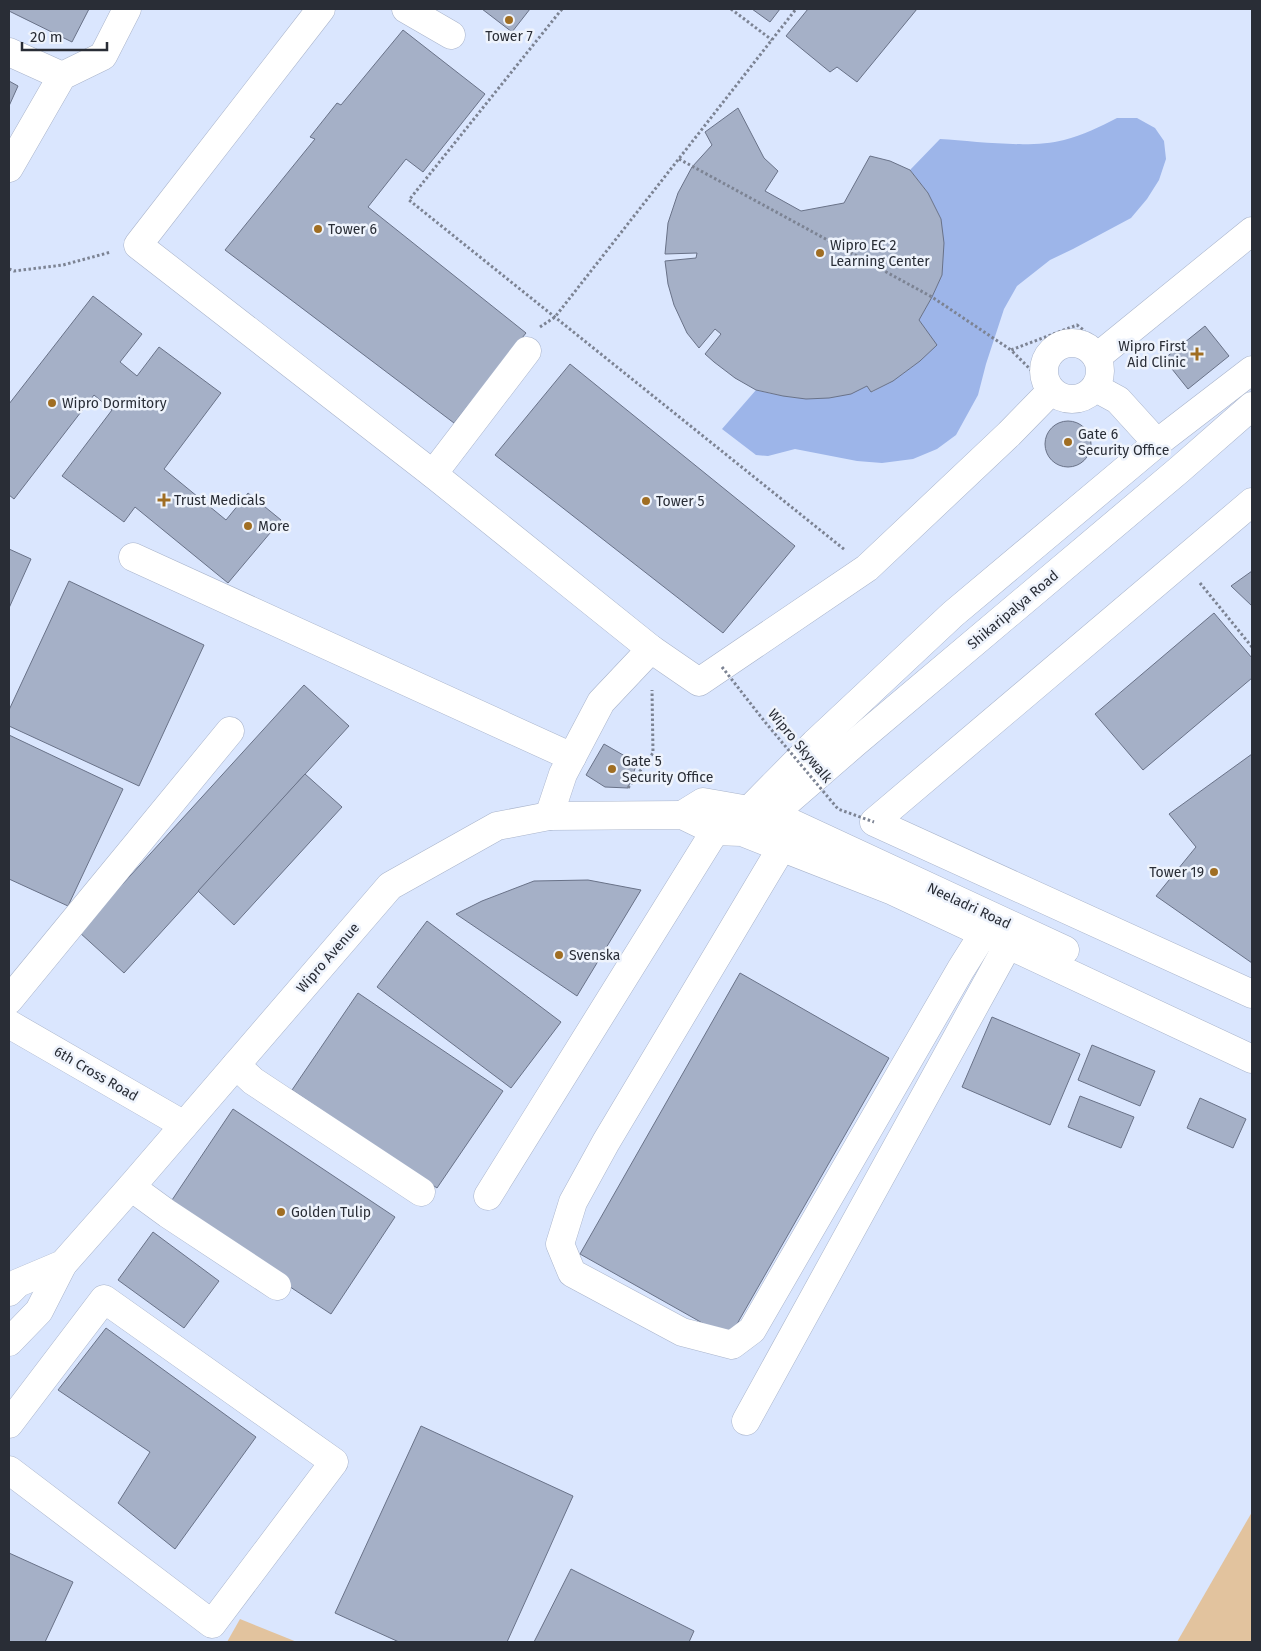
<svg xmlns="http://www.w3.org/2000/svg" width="1261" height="1651" font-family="'Fira Sans',sans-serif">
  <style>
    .green { fill: #e2c39e }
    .water { fill: #9db5e9 }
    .building { fill: #a5b0c7; stroke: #697288 }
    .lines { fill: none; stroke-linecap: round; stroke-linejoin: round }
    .minor-casing { stroke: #a9b4cb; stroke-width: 29 }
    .major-casing { stroke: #a9b4cb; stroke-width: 29 }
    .path { stroke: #7c8393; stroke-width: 3; stroke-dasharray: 2.5 2.5; stroke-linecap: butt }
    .minor { stroke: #fff; stroke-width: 28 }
    .major { stroke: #fff; stroke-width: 28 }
    .path-bridge { stroke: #7c8393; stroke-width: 3; stroke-dasharray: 2.5 2.5; stroke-linecap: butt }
    .poi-dot { fill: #a06e23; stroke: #eef3fc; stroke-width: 2 }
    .labels { text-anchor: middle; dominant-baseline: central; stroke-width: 5; stroke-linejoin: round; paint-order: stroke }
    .poi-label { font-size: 14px; fill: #292d36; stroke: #eef3fc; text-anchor: start }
    .street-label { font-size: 14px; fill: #292d36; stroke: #eef3fc }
  </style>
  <rect width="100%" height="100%" fill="#dae6fe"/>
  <g class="green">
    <path d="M1252,1512V1642H1177Z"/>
    <path d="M240,1619L297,1642H227Z"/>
  </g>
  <path class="water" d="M1117,118H1137L1155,128L1164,141L1166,159L1159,180L1147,199L1131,218L1073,249L1050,260L1017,286L1004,309L986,364L978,395L956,435L937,449L913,459L882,463L857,461L795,449L768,456L756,455L722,429L756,390C796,400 830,404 867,386L872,392C896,380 917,365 936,345L919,320L932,297L942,275L941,219L928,193L910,170L940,139C975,141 1030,149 1064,140C1083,135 1100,127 1117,118Z"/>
  <g class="building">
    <path d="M9,9H89L72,42L9,11Z"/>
    <path d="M482,9H530L512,32Z"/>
    <path d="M752,9H780L770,22Z"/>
    <path d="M808,9H917L857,82L837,67L830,72L786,36Z"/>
    <path d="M403,30L485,94L423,172L406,159L368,207L526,333L454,423L225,250L315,139L310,137L337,103L341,105Z"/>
    <path d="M9,81L18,86L9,106Z"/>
    <path d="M738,108L764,158L778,171L765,191L801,211L844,203L870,156L890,161L910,170L928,193L941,219L944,243L942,275L932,297L919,320L937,345L920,361L893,381L871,392L867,386L851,394L829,398L806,399L783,396L756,390L735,378L714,362L705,354L721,334L715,329L699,348L687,333L674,305L668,284L665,261L696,258L697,253L665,254L668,223L678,193L692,167L712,145L705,132Z"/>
    <path d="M93,296L142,334L120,362L137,376L159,347L221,393L164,469L226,520L248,493L281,520L228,583L135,507L124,522L62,476L112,410L94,395L14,499L9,495V404Z"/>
    <path d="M1205,326L1229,356L1188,389L1164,359Z"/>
    <path d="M570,364L795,546L723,633L495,455Z"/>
    <circle cx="1068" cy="444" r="23"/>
    <path d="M9,549L31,559L9,608Z"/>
    <path d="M1252,571V606L1231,586Z"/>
    <path d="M69,581L204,645L139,786L9,726V710Z"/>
    <path d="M1214,613L1252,658V678L1143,770L1095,714Z"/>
    <path d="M304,685L349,726L124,973L79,932Z"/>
    <path d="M9,735L123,789L68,906L9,879Z"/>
    <path d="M604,744L637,763L628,788L605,787L586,775Z"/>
    <path d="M1252,754V963L1156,896L1196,847L1169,814Z"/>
    <path d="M305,774L342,807L234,925L198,891Z"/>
    <path d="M588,880L641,890L577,996L456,914L482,901L534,881Z"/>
    <path d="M427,921L561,1022L511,1088L377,987Z"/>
    <path d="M740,973L889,1058L729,1338L580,1254Z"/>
    <path d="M358,993L503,1091L437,1188L292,1090Z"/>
    <path d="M992,1017L1080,1054L1050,1125L962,1087Z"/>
    <path d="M1092,1045L1155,1071L1140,1106L1078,1080Z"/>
    <path d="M1080,1096L1134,1117L1121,1148L1068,1127Z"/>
    <path d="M1200,1098L1246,1119L1233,1148L1187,1128Z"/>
    <path d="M233,1109L395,1217L331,1314L168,1206Z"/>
    <path d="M153,1232L219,1281L184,1328L118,1280Z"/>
    <path d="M106,1328L256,1437L175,1549L118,1503L150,1452L58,1390Z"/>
    <path d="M421,1426L573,1496L507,1642H399L335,1613Z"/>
    <path d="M9,1553L73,1582L45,1642H9Z"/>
    <path d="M571,1569L694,1631L689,1642H534Z"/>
  </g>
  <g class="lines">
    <defs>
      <g id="minor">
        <path d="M321,9L138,245L433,474L651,649L699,682L867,568L1009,434L1051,391"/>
        <path d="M406,9L451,35"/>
        <path d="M9,52L62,76"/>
        <path d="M9,168L62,76L103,56L127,9"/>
        <circle cx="1072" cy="371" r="28"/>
        <path d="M1097,357L1252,231"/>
        <path d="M1096,388L1118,400L1157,443"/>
        <path d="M433,474L527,351"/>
        <path d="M1252,502L874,822L1252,994"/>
        <path d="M133,557L572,757"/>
        <path d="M549,816L563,774L601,702L651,649"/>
        <path d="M738,826L749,810L815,743L953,614L1157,443L1252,370"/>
        <path d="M757,828L855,743L1179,470L1252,406"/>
        <path d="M782,847L606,1142L573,1202L560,1244L572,1273L682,1332L732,1345L752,1330L961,969L983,934"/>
        <path d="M9,1000L230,731"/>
        <path d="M9,1024L184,1125"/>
        <path d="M236,1065L253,1081L421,1192"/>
        <path d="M131,1187L168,1214L277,1286"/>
        <path d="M488,1196L715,831"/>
        <path d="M746,1421L1008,945"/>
        <path d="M9,1424L104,1299L334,1462L212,1624L9,1470"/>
      </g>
      <g id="major">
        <path d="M682,815L703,802L772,814L1065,950"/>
        <path d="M9,1292L18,1283L63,1264L131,1187L390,886L497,826L549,816L682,815L715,831L742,832L893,891L1252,1059"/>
        <path d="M9,1342L39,1311L63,1264"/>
      </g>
    </defs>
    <use href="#minor" class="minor-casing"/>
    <use href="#major" class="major-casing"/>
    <g class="path">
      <path d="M562,9L409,200L845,550"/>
      <path d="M731,9L772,40"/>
      <path d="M679,159L932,297L1011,350"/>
      <path d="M9,269L14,271L63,265L111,252"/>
      <path d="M540,327L555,317L796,9"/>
      <path d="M1135,362L1143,368"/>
      <path d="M1032,371L1011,350L1077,325L1085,331"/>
      <path d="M1200,583L1252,647"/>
      <path d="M628,788L653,753L652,690"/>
    </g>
    <use href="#minor" class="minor"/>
    <use href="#major" class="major"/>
    <path class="path-bridge" d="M722,667L765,722L838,809L874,822"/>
  </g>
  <g class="poi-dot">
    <circle cx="509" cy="20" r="5"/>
    <circle cx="318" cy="229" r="5"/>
    <circle cx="820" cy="253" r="5"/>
    <path d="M1194.5 346.5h5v5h5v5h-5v5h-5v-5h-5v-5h5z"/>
    <circle cx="52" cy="403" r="5"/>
    <circle cx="1068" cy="442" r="5"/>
    <path d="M161.5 492.5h5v5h5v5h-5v5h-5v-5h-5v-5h5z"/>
    <circle cx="646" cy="501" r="5"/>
    <circle cx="248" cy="526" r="5"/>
    <circle cx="612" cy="769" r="5"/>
    <circle cx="1214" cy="872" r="5"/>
    <circle cx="559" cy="955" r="5"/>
    <circle cx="281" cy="1212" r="5"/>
  </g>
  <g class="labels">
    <g class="poi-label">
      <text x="509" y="36" text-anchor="middle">Tower 7</text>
      <text x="328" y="229">Tower 6</text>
      <text x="830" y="245">Wipro EC 2<tspan x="830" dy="16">Learning Center</tspan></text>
      <text x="1186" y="346" text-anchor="end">Wipro First<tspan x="1186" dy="16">Aid Clinic</tspan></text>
      <text x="62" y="403">Wipro Dormitory</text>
      <text x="1078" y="434">Gate 6<tspan x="1078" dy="16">Security Office</tspan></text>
      <text x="174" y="500">Trust Medicals</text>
      <text x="656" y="501">Tower 5</text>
      <text x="258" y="526">More</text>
      <text x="622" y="761">Gate 5<tspan x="622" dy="16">Security Office</tspan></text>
      <text x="1204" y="872" text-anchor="end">Tower 19</text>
      <text x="569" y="955">Svenska</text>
      <text x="291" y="1212">Golden Tulip</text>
    </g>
    <g class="street-label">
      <text transform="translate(1013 610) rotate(-40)">Shikaripalya Road</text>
      <text transform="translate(800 746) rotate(50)">Wipro Skywalk</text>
      <text transform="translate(969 906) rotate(25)">Neeladri Road</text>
      <text transform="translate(328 958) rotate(-49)">Wipro Avenue</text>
      <text transform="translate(96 1074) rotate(30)">6th Cross Road</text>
    </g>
  </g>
  <rect width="1261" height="1651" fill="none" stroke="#292d36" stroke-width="20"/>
  <path d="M22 42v8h85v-8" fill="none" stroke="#292d36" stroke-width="2.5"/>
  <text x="30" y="42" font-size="15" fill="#292d36" stroke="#eef3fc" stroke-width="4" paint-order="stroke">20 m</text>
</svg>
